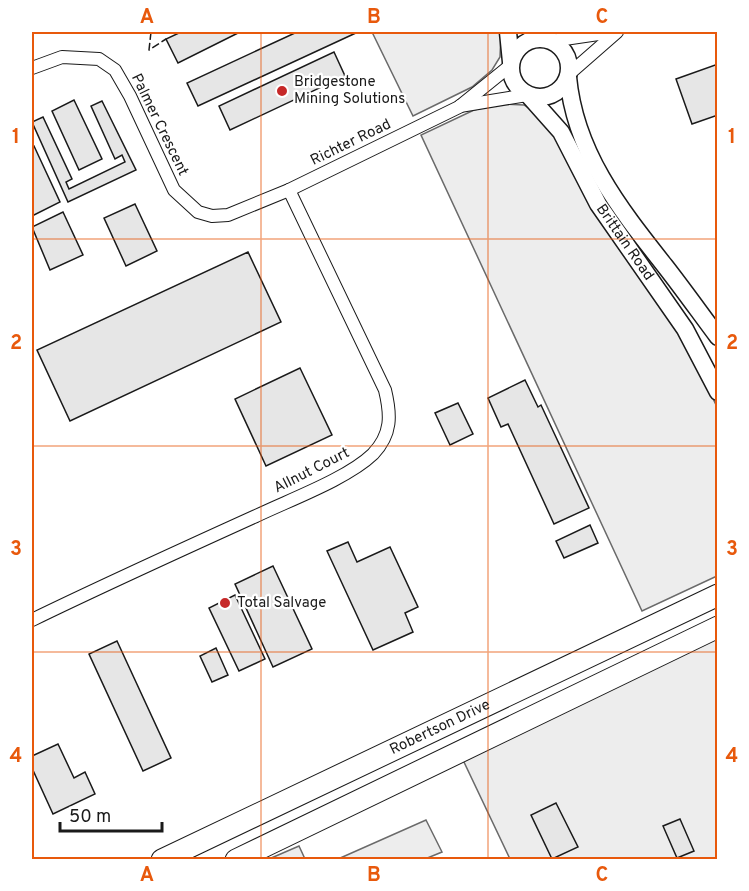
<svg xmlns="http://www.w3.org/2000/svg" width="749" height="891" font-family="Overpass,sans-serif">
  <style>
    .built { fill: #ededed; stroke: #6a6a6a; stroke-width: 1.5 }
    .building { fill: #e6e6e6; stroke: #1a1a1a; stroke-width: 1.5 }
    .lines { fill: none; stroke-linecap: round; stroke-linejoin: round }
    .minor-casing { stroke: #1a1a1a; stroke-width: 14 }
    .secondary-casing { stroke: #1a1a1a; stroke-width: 19 }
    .trunk-casing { stroke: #1a1a1a; stroke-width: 23 }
    .minor { stroke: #fff; stroke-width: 12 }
    .secondary { stroke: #fff; stroke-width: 16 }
    .trunk { stroke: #fff; stroke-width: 21 }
    .fence { stroke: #1a1a1a; stroke-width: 1.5; stroke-dasharray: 8 3; stroke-linecap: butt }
    .grid { fill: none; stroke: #e8590c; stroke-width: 1.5; stroke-opacity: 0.55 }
    .poi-dot { fill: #c62828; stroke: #fff; stroke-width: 2 }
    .labels { text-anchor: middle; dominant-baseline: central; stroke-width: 4.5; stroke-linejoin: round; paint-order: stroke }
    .poi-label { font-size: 15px; fill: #1a1a1a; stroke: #fff; text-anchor: start }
    .street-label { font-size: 15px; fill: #1a1a1a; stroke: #fff }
    .neatline { fill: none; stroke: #e8590c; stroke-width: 2 }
    .grid-label { font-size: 20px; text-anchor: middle; font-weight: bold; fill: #e8590c }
  </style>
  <rect width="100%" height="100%" fill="#fff"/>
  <g class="built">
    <path d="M372,32H501L500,57L492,70L472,87L413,116Z"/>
    <path d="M500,104L524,105L542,117L679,328L717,407V576L642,611L421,135L474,110Z"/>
    <path d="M717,638V859H510L463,760Z"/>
    <path d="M426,820L442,852L425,859H338Z"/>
    <path d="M299,846L305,859H269Z"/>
  </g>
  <g class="building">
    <path d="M181,32H240L178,63L166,39Z"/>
    <path d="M297,32H358L198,106L187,83Z"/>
    <path d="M334,52L345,76L230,130L219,106Z"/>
    <path d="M718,64V115L692,124L676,79Z"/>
    <path d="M74,100L102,159L79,170L52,111Z"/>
    <path d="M102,101L136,170L68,202L32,122L43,117L72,179L66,182L69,189L125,162L122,155L115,159L91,106Z"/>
    <path d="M34,146L60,202L32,216V147Z"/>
    <path d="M135,204L157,251L126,266L104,218Z"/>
    <path d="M63,212L83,255L50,270L32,227Z"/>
    <path d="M248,252L281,322L70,421L37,350Z"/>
    <path d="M300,368L332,435L266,466L235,399Z"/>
    <path d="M525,380L538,407L541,405L589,508L554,524L508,424L501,427L488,398Z"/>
    <path d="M458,403L473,434L450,445L435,413Z"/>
    <path d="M590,525L598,543L564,558L556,541Z"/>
    <path d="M348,542L357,562L390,547L418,607L405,613L413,632L373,650L327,551Z"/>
    <path d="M273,566L312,649L273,667L235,584Z"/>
    <path d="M235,595L265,659L239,671L209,608Z"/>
    <path d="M117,641L171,758L143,771L89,654Z"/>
    <path d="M216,648L228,675L212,682L200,656Z"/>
    <path d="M58,744L74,778L85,772L95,794L53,814L32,768V756Z"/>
    <path d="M556,803L578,847L552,859L531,815Z"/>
    <path d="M680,819L694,851L677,858L663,826Z"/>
  </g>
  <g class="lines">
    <defs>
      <g id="minor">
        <path d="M551,41L612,32"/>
        <path d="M32,68L62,57L99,59L115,70L130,96L174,190L198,212L212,216L228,215L289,190L459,107L511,65"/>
        <path d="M569,74L617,32"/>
        <path d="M460,106L527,95"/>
        <path d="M32,620C106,584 181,550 256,516C289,500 347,479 373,454C392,434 391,415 385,390L289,190"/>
      </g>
      <g id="secondary">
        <path d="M508,32L511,62"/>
        <circle cx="540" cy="68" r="29"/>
        <path d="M568,77C575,153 620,209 665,266C683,289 700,313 718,337"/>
        <path id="s1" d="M529,96L561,132L598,204L685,329L718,392"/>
      </g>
      <g id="trunk">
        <path id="s2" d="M162,860L718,595"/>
        <path d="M236,860L718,627"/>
      </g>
    </defs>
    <use href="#minor" class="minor-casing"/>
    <use href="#secondary" class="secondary-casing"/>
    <use href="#trunk" class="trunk-casing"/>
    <use href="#minor" class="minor"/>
    <use href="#secondary" class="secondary"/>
    <use href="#trunk" class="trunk"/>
    <path class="fence" d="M151,32L149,50L166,39"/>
  </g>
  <path class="grid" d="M261,32V860M488,32V860M32,239H718M32,446H718M32,652H718"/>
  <g class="poi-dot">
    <circle cx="282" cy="91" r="6"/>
    <circle cx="225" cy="603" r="6"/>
  </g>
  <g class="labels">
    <g class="poi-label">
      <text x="294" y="82">Bridgestone<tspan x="294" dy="17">Mining Solutions</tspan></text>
      <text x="237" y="603">Total Salvage</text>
    </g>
    <g class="street-label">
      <text transform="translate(159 125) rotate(64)">Palmer Crescent</text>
      <text transform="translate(351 143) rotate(-26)">Richter Road</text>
      <text stroke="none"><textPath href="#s1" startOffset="176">Brittain Road</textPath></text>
      <text transform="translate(312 471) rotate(-27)">Allnut Court</text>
      <text stroke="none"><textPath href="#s2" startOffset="308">Robertson Drive</textPath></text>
    </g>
  </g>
  <rect width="749" height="891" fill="none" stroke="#ffffff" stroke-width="66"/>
  <path d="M60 822v9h102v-9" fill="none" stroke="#1a1a1a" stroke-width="3"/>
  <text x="69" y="822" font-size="18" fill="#1a1a1a" stroke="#ffffff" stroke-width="4.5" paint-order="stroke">50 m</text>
  <rect x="33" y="33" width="683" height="825" class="neatline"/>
  <g class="grid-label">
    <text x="147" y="23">A</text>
    <text x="374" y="23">B</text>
    <text x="602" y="23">C</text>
    <text x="16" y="143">1</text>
    <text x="732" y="143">1</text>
    <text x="16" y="349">2</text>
    <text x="732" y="349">2</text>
    <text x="16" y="555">3</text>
    <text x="732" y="555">3</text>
    <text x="16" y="762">4</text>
    <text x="732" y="762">4</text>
    <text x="147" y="881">A</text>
    <text x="374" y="881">B</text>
    <text x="602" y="881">C</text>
  </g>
</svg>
